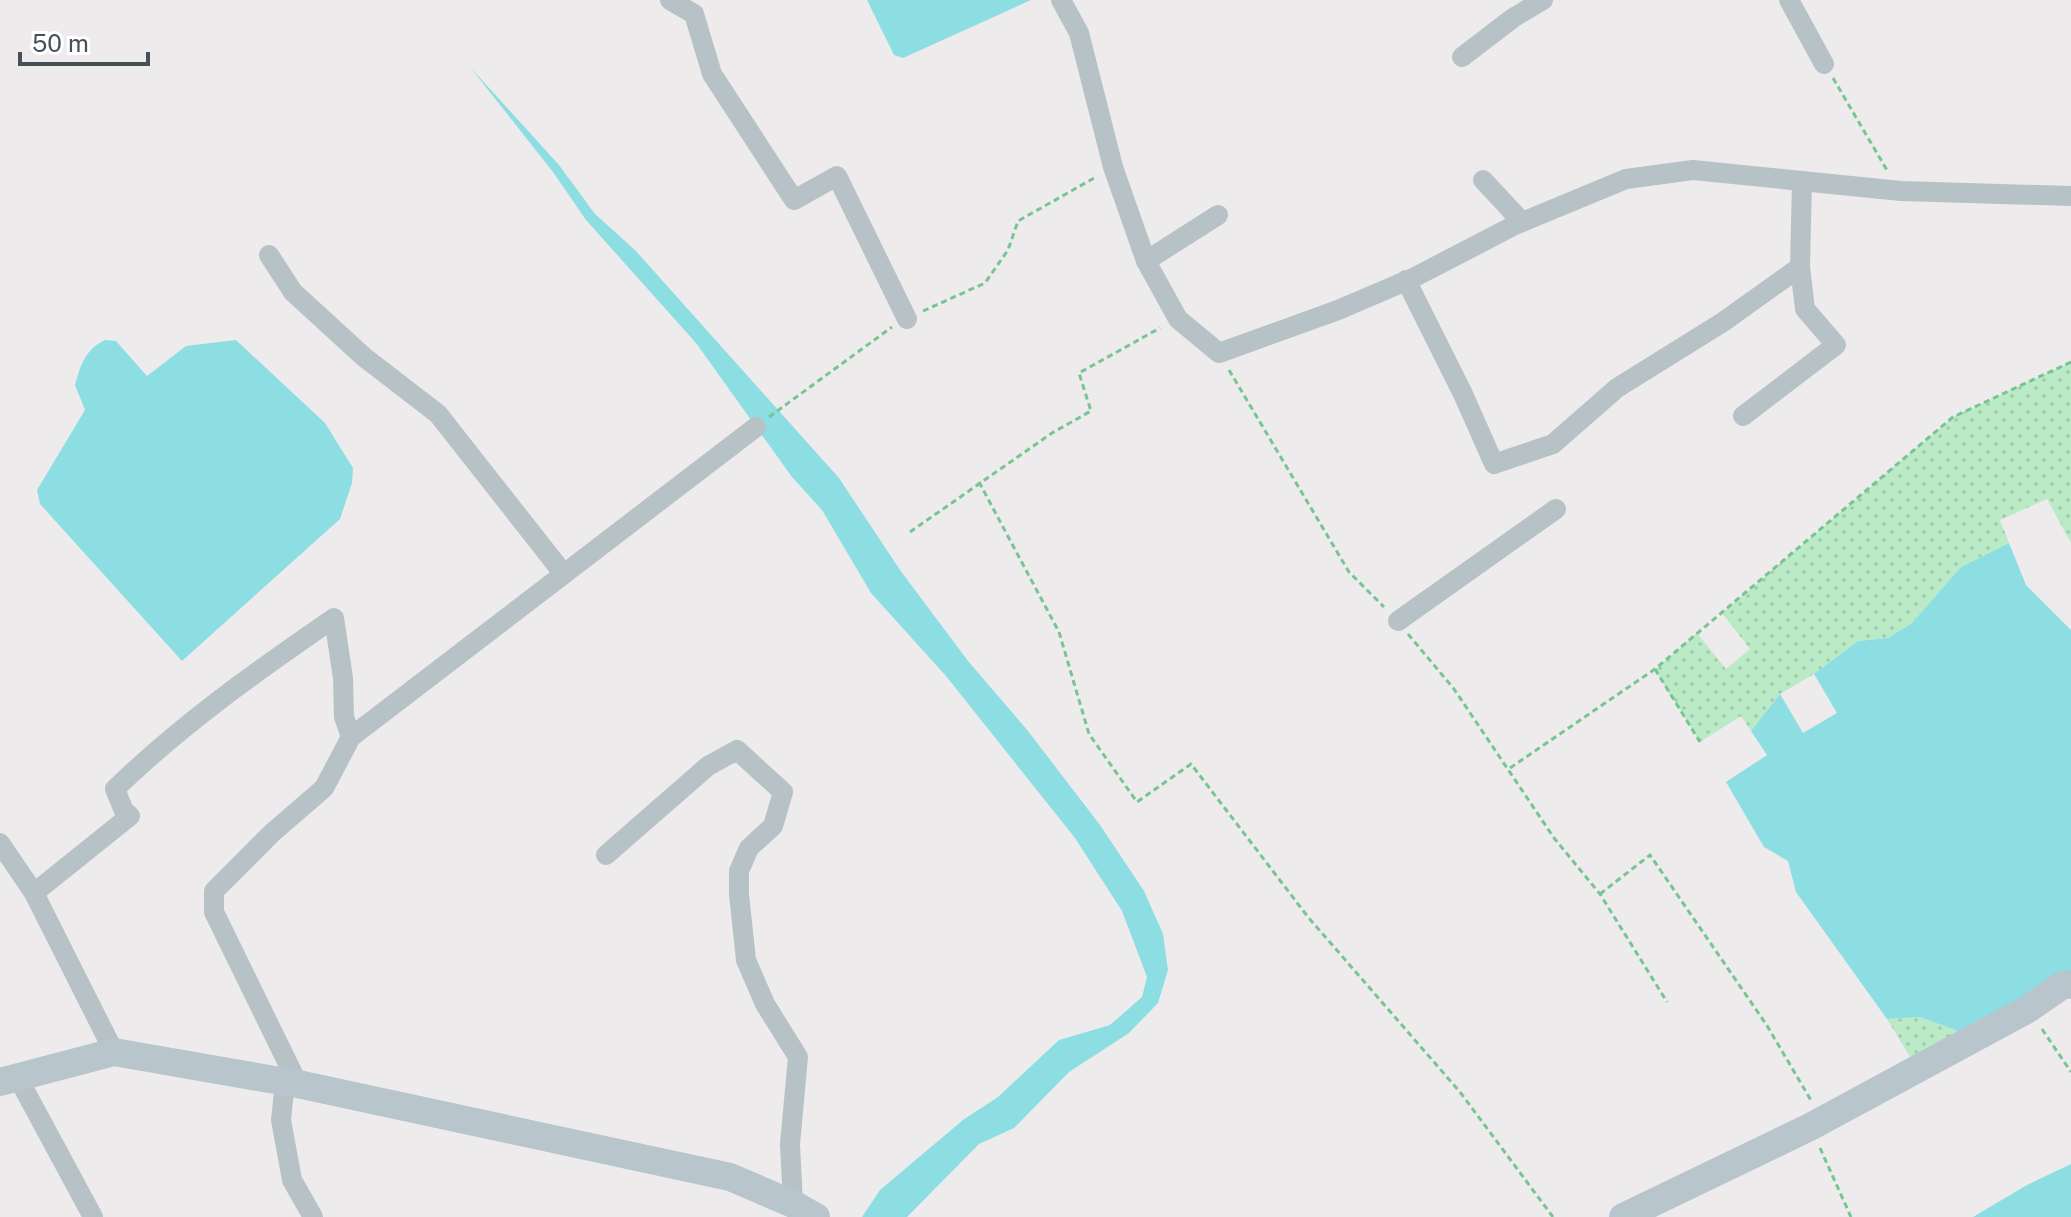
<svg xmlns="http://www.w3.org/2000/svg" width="2071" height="1217" font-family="'Public Sans',sans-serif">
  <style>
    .green { fill: url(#green-dots) }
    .water { fill: #8cdee3 }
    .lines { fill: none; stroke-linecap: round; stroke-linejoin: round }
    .path { stroke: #77c592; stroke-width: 3; stroke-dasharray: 6 4; stroke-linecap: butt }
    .street { stroke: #b7c2c7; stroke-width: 20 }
    .secondary { stroke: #b8c5cc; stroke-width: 28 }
  </style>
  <defs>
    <pattern id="green-dots" width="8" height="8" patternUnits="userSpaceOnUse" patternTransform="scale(2)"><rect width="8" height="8" fill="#bbeac6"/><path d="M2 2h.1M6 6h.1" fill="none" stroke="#a2caac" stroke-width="1.8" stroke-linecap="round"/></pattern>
  </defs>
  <rect width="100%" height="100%" fill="#eeebec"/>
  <g class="green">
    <path d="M2071,362V543L2047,499L2000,520L2009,543L1961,567L1912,623L1888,638L1858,641L1814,674L1780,694L1751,731L1741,716L1700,742L1655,670L1697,633L1726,669L1750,649L1722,613L1953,417Z"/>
    <path d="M1920,1017L1976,1038L1918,1070L1887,1019Z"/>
  </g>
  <g class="water">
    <path d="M867,0H1031L903,58L894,55Z"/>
    <path d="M470,67L559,165L595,214L635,250L839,478L900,570L968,661L1028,731L1100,825L1144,891L1163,934L1168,970L1158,1003L1129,1033L1069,1072L1014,1128L979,1144L907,1217H862L880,1190L963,1120L998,1097L1059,1040L1110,1025L1142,997L1147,977L1122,911L1075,838L946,676L871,593L822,510L792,477L696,343L586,220L553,172Z"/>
    <path d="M105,340L116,341L147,376L186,346L236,340L325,423L353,468L352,483L340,519L182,661L40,504L37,490L85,410L75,385C81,364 85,350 105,340Z"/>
    <path d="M2009,543L2026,585L2071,630V979L1976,1038L1920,1017L1887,1019L1796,892L1788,861L1764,847L1726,782L1767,755L1751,731L1780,694L1803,733L1837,713L1814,674L1858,641L1888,638L1912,623L1961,567Z"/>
    <path d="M2071,1164V1217H1973L2027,1185Z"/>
  </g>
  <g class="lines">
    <g class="path">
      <path d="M1833,78L1888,172"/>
      <path d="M923,311L985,283L1008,250L1018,221L1096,177"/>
      <path d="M1229,370L1349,572L1384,607"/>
      <path d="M769,417L892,327"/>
      <path d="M979,482L1059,632L1089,734L1137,802L1191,764L1308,917L1460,1092L1553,1217"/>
      <path d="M910,532L1052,433L1091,411L1079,373L1160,328"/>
      <path d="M1408,634L1454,689L1554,838L1600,894L1667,1002"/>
      <path d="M1655,669L1700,742"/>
      <path d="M1510,768L1655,669L1953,417L2071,362"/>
      <path d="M1600,894L1650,855L1766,1024L1812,1102"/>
      <path d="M2042,1029L2071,1072"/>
      <path d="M1820,1148L1851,1217"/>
    </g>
    <g class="street">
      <path d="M670,0L694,14L712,74L794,200L837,176L907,319"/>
      <path d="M1061,0L1079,33L1113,167L1146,261L1178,319L1219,353L1338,310L1413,278L1515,225L1626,179L1693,170L1901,191L2071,196"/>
      <path d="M1789,0L1824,64"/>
      <path d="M1462,57L1513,18L1543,0"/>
      <path d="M1483,180L1522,222"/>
      <path d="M269,255L293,292L364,357L438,414L563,573"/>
      <path d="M1146,261L1218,215"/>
      <path d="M1406,280L1463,394L1494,464L1553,444L1617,388L1723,322L1800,267L1802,181"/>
      <path d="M1743,416L1836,345L1805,309L1800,267"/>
      <path d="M1398,621L1556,509"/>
      <path d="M0,843L34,893L114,1052"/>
      <path d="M606,855L708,766L737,750L783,792L773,826L749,848L739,871V894L746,960L765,1004L798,1057L790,1144L793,1204"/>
      <path d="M34,893L130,816L124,811L115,789C182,724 257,671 334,618L343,678L344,717L351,737"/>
      <path d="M17,1076L93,1217"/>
      <path d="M285,1082L281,1120L292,1180L313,1217"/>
      <path d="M298,1084L214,912V891L272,833L324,788L351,737L756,427"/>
    </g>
    <g class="secondary">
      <path d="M0,1082L114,1052L298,1084L730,1177L793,1204L816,1217"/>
      <path d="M1623,1217L1810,1127L2028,1009L2064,984L2071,985"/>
    </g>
  </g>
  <path d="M20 52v12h128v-12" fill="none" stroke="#455157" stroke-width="4"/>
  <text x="32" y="52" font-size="24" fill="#455157" stroke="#ffffff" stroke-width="6" paint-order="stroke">50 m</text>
</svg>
